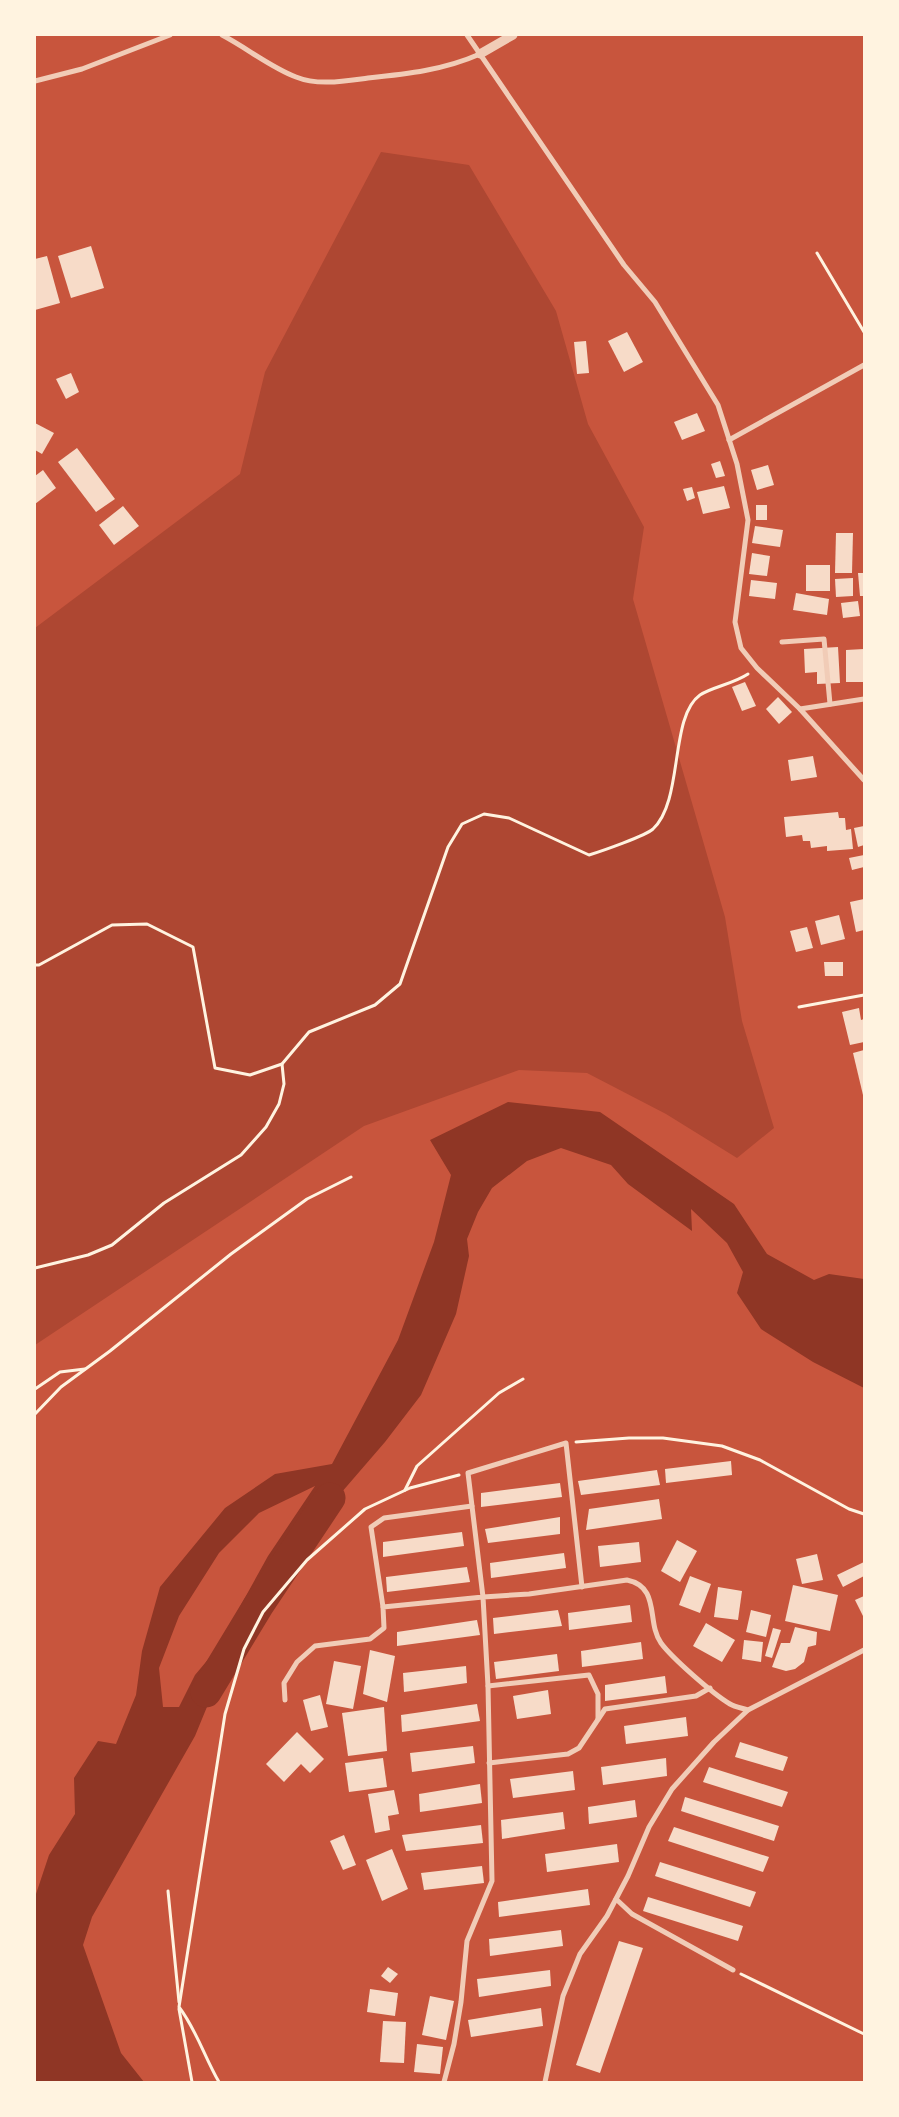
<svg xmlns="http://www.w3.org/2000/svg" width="899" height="2117" font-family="'Noto Sans',sans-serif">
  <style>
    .green { fill: #ae4732 }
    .water { fill: #8f3625; fill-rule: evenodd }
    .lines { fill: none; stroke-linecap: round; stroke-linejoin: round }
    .river { stroke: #8f3625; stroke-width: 31 }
    .building { fill: #f7dbc8 }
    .path { stroke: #fff3e0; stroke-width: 3 }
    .minor { stroke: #f1ccb7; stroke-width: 5 }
    .tertiary { stroke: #f1ccb7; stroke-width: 9 }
  </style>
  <rect width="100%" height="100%" fill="#c8553d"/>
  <path class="green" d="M381,152L469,165L556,311L588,424L644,527L633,599L725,917L742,1021L774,1128L737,1158L666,1114L587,1073L519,1070L364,1126L35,1345V628L240,474L265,372Z"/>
  <path class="water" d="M508,1102L600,1112L734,1204L767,1254L814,1280L829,1274L864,1279V1388L813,1362L761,1329L737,1293L743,1272L727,1243L691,1209L692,1231L628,1184L611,1165L561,1148L527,1161L492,1188L478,1212L467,1239L469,1256L456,1314L421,1395L385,1442L253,1595L195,1736L92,1917L83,1945L121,2053L144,2082H35V1897L49,1855L75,1814L74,1778L98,1741L116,1744L136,1695L142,1651L160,1587L225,1508L275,1474L332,1464L398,1340L434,1242L451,1175L430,1140ZM315,1486L268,1556L216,1650L195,1675L179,1707H163L159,1668L179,1616L219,1553L259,1513Z"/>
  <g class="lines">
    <path class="river" d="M206,1692L258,1606L330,1498"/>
  </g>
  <g class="building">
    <path d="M91,246L104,288L71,298L58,256Z"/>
    <path d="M47,256L60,303L35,310V259Z"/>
    <path d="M627,332L643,362L624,372L608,341Z"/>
    <path d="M586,341L589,373L577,374L574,342Z"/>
    <path d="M71,373L79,392L66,399L56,379Z"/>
    <path d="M697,413L705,431L682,440L674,422Z"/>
    <path d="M35,423L54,433L42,454L35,450Z"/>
    <path d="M77,448L115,499L96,512L58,462Z"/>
    <path d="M720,461L725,476L716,478L711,464Z"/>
    <path d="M768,465L774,485L757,490L751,470Z"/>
    <path d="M43,470L56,488L35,504V476Z"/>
    <path d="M724,486L730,508L703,514L697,492Z"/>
    <path d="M692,487L695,498L687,501L683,489Z"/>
    <rect x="756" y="505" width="11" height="15"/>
    <path d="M123,506L139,526L114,545L99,525Z"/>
    <path d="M755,526L783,530L780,547L752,543Z"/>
    <path d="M836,533H853L852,573H835Z"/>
    <path d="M752,553L770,556L767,576L749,574Z"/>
    <rect x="806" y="565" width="24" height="26"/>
    <path d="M858,573H864V596H860Z"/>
    <path d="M853,578V596L836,597L835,579Z"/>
    <path d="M751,580L777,583L775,599L749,596Z"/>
    <path d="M796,593L829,599L827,615L793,610Z"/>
    <path d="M858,601L860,616L843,618L841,603Z"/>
    <path d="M838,647L840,683L817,684V672L805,673L804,649Z"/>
    <path d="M864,649V682H846V650Z"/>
    <path d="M745,682L756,706L742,711L732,687Z"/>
    <path d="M778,697L792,712L779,724L766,709Z"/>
    <path d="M813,756L817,777L791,781L788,760Z"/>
    <path d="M838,812L839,818H845L846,830L851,829L853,849L827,851V846L811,848L810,841H803L802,835L786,837L784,817Z"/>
    <path d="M864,826V845L858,847L854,828Z"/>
    <path d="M864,855V867L852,870L849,858Z"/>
    <path d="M864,899V930L856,932L850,902Z"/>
    <path d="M839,915L845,939L821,945L815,921Z"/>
    <path d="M807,927L813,948L796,952L790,931Z"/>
    <path d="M824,962H843V976H825Z"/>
    <path d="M859,1008L861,1020L864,1019V1042L850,1045L842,1012Z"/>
    <path d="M864,1050V1094L863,1095L853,1053Z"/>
    <path d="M731,1461L732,1475L666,1483L665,1469Z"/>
    <path d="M657,1470L660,1485L581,1495L578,1481Z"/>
    <path d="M560,1483L562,1497L481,1507V1493Z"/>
    <path d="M659,1499L662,1519L586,1530L589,1509Z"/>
    <path d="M560,1517V1534L488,1543L485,1529Z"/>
    <path d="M462,1532L464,1546L383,1557V1542Z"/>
    <path d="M677,1540L697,1551L680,1582L661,1571Z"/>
    <path d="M639,1542L641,1562L600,1567L598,1546Z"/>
    <path d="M564,1553L566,1568L491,1578L490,1563Z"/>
    <path d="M817,1554L823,1580L802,1584L796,1559Z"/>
    <path d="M864,1562V1576L843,1587L837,1575Z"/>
    <path d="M467,1567L470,1582L387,1592L386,1577Z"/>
    <path d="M690,1576L711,1584L700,1613L679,1605Z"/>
    <path d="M793,1585L838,1595L830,1631L785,1621Z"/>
    <path d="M718,1587L742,1591L738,1620L714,1617Z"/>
    <path d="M864,1596V1618L855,1600Z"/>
    <path d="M630,1605L632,1622L569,1630L568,1613Z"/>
    <path d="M558,1610L562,1626L494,1634L493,1618Z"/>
    <path d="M751,1610L771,1615L766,1637L746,1632Z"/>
    <path d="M477,1620L480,1635L397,1646V1632Z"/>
    <path d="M706,1623L735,1640L722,1662L693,1646Z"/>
    <path d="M795,1627L817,1632L816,1645L808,1647L804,1662L795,1669L786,1671L772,1667L781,1643H790Z"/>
    <path d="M773,1628L781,1630L772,1658L765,1656Z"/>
    <path d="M744,1640L763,1642L761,1662L742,1659Z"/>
    <path d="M641,1642L643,1659L582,1667L581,1651Z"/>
    <path d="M370,1650L395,1656L387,1702L363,1694Z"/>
    <path d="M557,1654L559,1671L496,1679L494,1662Z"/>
    <path d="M334,1661L361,1666L353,1709L326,1704Z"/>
    <path d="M466,1666L467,1683L404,1692L403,1673Z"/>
    <path d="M665,1676L667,1693L605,1701V1685Z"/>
    <path d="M548,1690L551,1714L517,1719L513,1696Z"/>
    <path d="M320,1695L328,1727L311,1731L303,1700Z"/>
    <path d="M477,1704L480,1721L402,1732L401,1715Z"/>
    <path d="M384,1707L387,1751L348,1756L342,1713Z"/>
    <path d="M686,1717L688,1736L626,1744L624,1726Z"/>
    <path d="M297,1732L324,1759L310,1773L301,1764L284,1782L266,1764Z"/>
    <path d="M740,1742L788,1757L783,1771L735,1757Z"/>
    <path d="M473,1746L475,1763L412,1772L410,1753Z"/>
    <path d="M383,1758L387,1787L349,1792L345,1763Z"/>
    <path d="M666,1758L667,1776L603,1785L601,1767Z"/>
    <path d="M709,1767L788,1792L782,1807L703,1782Z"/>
    <path d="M573,1771L575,1790L513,1798L510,1779Z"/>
    <path d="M480,1784L482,1803L420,1812L419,1794Z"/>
    <path d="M394,1790L399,1814L388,1816L390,1830L375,1833L368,1794Z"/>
    <path d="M685,1797L779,1826L774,1841L681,1811Z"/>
    <path d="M635,1800L637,1817L589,1824L588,1807Z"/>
    <path d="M563,1812L565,1829L502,1839L501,1820Z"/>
    <path d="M481,1825L483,1843L406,1851L402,1835Z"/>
    <path d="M674,1827L769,1857L763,1872L668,1841Z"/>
    <path d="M344,1835L356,1865L343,1870L330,1841Z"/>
    <path d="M617,1844L619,1862L547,1872L545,1854Z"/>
    <path d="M392,1849L408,1889L382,1901L366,1860Z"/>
    <path d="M660,1862L756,1892L750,1907L655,1876Z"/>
    <path d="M482,1866L484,1883L424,1890L421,1873Z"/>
    <path d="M588,1889L590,1905L499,1917L498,1902Z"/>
    <path d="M648,1897L743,1926L738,1941L643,1911Z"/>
    <path d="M561,1930L563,1946L490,1956L489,1939Z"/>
    <path d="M619,1941L643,1948L600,2073L576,2065Z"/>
    <path d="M388,1967L398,1974L390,1983L381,1976Z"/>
    <path d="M550,1970L551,1986L479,1997L477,1979Z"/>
    <path d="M370,1989L398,1993L395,2016L367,2012Z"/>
    <path d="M430,1996L454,2001L446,2040L422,2035Z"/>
    <path d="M541,2008L543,2026L471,2037L468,2020Z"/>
    <path d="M383,2021L406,2022L404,2063L380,2062Z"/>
    <path d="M417,2044L443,2047L440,2074L414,2072Z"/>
  </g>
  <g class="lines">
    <g class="path">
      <path d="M817,253L864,332"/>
      <path d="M35,965H39L112,925L147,924L193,947L215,1068L250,1075L282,1064L309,1032L375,1005L400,984L448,847L462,824L484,814L509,818L589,855C602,851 645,836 653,829C684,800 669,717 700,695C712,687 733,684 748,674"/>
      <path d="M799,1007L864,995"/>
      <path d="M35,1268L88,1255L112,1245L164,1203L241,1155L266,1127L279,1104L284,1084L282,1064"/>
      <path d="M35,1389L60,1372L85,1369"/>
      <path d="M35,1414L61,1387L110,1351L231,1254L307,1199L351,1177"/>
      <path d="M576,1442L629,1438H663L722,1446L760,1460L849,1509L864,1514"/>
      <path d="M405,1490L417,1466L499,1393L523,1379"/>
      <path d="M168,1891L179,2002"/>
      <path d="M741,1974L864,2034"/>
      <path d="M179,2009L192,2082"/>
      <path d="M219,2082C205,2058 196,2029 179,2007L225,1714L244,1649L263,1612L307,1560L365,1509L410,1488L459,1475"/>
    </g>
    <g class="minor">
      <path d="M222,35C247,48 270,67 296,77C318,86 345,81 368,78C407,74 444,70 480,54"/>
      <path d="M467,35L624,265L655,302L718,405L737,464L748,520L735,622L741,648L757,668L800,709L864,780"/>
      <path d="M35,81L82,69L170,35"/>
      <path d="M729,440L864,365"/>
      <path d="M782,642L824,639L830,704"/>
      <path d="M800,709L864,699"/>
      <path d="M383,1607L371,1527L384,1518L472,1506"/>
      <path d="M488,1686L589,1675L598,1694V1719"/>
      <path d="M285,1700L284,1683L297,1662L315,1646L370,1639L384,1628L383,1607L483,1597L468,1473L566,1443L582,1587"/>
      <path d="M489,1763L568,1754L579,1748L605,1709L696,1696L710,1688"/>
      <path d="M616,1899L632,1914L733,1970"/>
      <path d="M444,2082L454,2044L461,2002L467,1941L492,1881L488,1686L483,1597L529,1594L627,1580C661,1587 646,1622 661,1643C672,1658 713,1694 730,1704C735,1707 742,1708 748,1710"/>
      <path d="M545,2082L563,1996L580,1954L607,1916L628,1876L649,1827L672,1789L714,1742L748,1710L864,1650"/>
    </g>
    <path class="tertiary" d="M480,54L513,35"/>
  </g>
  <rect width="899" height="2117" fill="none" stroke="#fff3e0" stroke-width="72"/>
</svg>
